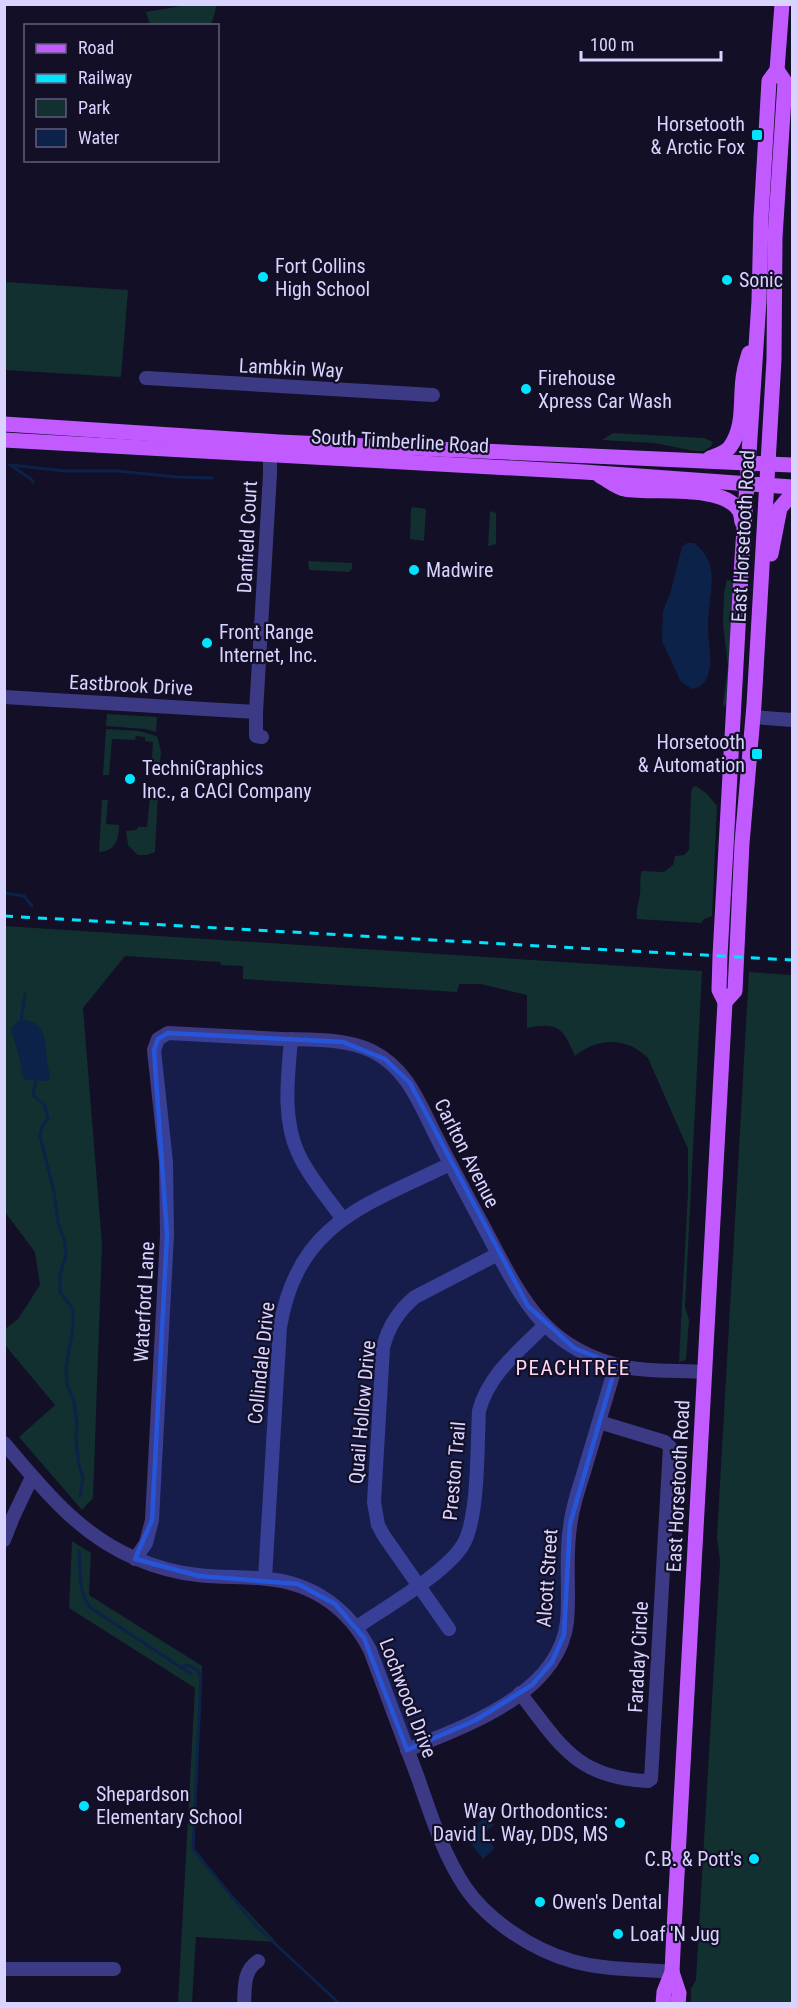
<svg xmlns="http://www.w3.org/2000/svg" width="797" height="2008" font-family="'Roboto Condensed',sans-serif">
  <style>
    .green { fill: #12302f }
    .water { fill: #0c2248 }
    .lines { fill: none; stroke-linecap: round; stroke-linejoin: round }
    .stream { stroke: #0c2248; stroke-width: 3 }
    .minor { stroke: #3d3a85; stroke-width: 14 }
    .major { stroke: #c25bff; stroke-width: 15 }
    .rail { stroke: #00e5ff; stroke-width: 3; stroke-dasharray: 9 8; stroke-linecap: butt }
    .marked { fill: #2655da; fill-opacity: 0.2; stroke: #2655da; stroke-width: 4.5; stroke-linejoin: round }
    .poi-dot { fill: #00e5ff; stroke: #130f26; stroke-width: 2 }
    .labels { text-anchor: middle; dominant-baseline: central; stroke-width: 4.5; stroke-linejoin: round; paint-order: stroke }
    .poi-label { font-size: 20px; fill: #d9d4ff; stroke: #130f26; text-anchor: start }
    .street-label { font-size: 20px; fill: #d9d4ff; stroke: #130f26 }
    .neighbourhood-label { font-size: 21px; letter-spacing: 1.5px; fill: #ffd6f0; stroke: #130f26 }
  </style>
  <rect width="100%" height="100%" fill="#130f26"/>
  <g class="green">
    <path d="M187,5H217L211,25H150L146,12Z"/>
    <path d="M5,282L128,290L121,377L5,370Z"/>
    <path d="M613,433L704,438L713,442L711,446L704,451H695L654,443L602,440Z"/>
    <path d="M413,507L426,509L424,541L410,539L411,509Z"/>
    <path d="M490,511L496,513V544L488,546Z"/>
    <path d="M308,561L352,563V569L349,572L309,570Z"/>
    <path d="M727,580L733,581L727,703L724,707L723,704L728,666L723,624L724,593Z"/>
    <path d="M107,714L157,717L156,732L145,729L106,726Z"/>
    <path d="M106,729L139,731L157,736L161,752L159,774H151L153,742L145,741V737L136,736L135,740L112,739L109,775H103Z"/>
    <path d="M696,786L707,794L717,806L712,916L704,919L701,923L637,919C636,909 639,902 640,893C641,885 639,879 642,871L664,872L673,865L675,856L684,855L689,850L691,794L692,788Z"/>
    <path d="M150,794H158L155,852L147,855H138L128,845L126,831L137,830L138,827H147Z"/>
    <path d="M102,800H108L106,824L119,825C119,840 115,851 99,852Z"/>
    <path d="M4,926L702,971L685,1307L689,1320L686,1360L679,1362L688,1192V1149L648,1058C627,1037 598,1037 575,1056C563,1027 557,1022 527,1028V995L481,984H459L457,992L243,979V966L221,965L220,962L125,956L83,1008L102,1244L93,1498L82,1510L19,1437L55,1405L5,1345V1329L18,1319L40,1285L35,1252L5,1212Z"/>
    <path d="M749,972L792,975V2003H691V1989L696,1980L720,1561L717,1537Z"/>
    <path d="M72,1541L91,1553L89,1595L202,1666L193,1850L233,1896L276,1942L196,1937L192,2003H178L195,1688L69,1608Z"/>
  </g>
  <g class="water">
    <path d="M687,543H694C701,548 707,556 710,565C715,583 708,605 708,624C707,641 714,659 708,675C705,683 700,688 692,689L681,682L662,641L663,611L670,594L682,547Z"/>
    <path d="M26,1020C46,1024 46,1044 47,1060C48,1067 50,1073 50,1080C42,1083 34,1078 25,1080L21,1073C23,1062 13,1041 11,1028L18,1021Z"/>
    <path d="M486,1816L494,1825L483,1834L495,1848L483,1859L463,1834Z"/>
  </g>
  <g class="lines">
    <g class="stream">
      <path d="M10,465L65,471H118L176,477L212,478"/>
      <path d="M13,467L31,479L33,482"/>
      <path d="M4,893L24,896L32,906"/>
      <path d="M21,1021L25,994"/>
      <path d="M36,1080L33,1095L45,1106L48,1119L42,1127L40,1136L54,1192L58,1223L64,1239L66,1255L60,1275V1292L73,1309V1327L66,1367L67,1385L74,1401L77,1425L76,1439L79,1465L83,1478L80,1496"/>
      <path d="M79,1551C81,1571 77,1592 91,1608L191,1674"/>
      <path d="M181,1668L188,1665L197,1670L201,1677L193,1849L257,1927L340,2004"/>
    </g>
    <g class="minor">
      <path d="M146,378L433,395"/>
      <path d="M4,697L256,712"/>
      <path d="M753,717L792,720"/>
      <path d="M262,737L256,736V712L270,474V445"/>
      <path d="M291,1039C288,1077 282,1117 298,1153C309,1177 327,1197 342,1218"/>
      <path d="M4,1443C42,1488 80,1536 137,1559C156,1567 177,1573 198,1575C221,1578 244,1576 267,1579C313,1583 349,1609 370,1650C386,1693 402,1736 418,1778C431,1815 443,1854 465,1887C488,1921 533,1950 572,1961C604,1970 638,1969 672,1972"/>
      <path d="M4,1540L13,1517L32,1477"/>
      <path d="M135,1559L146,1543L152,1520L167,1235L166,1162L154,1050L158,1039L168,1033C206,1035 244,1037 282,1039C311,1040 345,1038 372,1051C406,1068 418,1100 434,1132C451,1166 469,1199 487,1233C519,1293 540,1342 610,1363C640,1373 674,1370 705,1372"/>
      <path d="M265,1578L280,1327C298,1222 365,1206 450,1164"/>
      <path d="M357,1627C386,1607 448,1572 464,1543C479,1515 477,1444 479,1411C488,1375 519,1351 545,1325"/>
      <path d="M449,1629L384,1536L378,1525L374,1502L383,1348C388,1327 398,1311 415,1297L498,1254"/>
      <path d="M520,1693C560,1745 577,1778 648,1781L651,1779L670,1447L665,1442L599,1422"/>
      <path d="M407,1750C465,1726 558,1695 567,1622C570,1591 565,1559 570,1527C572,1506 580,1486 586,1465C596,1432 606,1398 616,1365"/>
      <path d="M4,1969H114"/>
      <path d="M244,2004C245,1987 243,1971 258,1961"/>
    </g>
    <g class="major">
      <path d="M4,424L279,442L792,465"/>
      <path d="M4,440L584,472L792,487"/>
      <path d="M710,458C717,455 726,453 730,447C746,425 739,397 744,372C745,366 747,360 749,353"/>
      <path d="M600,476C608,480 617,488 625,489C653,494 720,484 738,509C741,512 741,517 742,522"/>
      <path d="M771,554L780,508L792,494"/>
      <path d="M725,1002L735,991L742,843L754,705L774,359L775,237L785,82L777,70"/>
      <path d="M672,1972L679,1993L678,2004"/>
      <path d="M663,2004L664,1992L672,1972L674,1929L725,1002L719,990L720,956L741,574L759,301L761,218L769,81L777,70L782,4"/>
    </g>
    <path class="rail" d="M4,916L792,960"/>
  </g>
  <path class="marked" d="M168,1033L343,1042L385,1059L410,1083L528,1306L574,1348L616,1365L570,1524L564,1635L552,1662L532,1685L476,1720L407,1750L364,1638L335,1604L298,1584L199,1576L135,1559L152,1520L167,1235L154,1050L158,1039Z"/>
  <g class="poi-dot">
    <rect x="751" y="129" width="12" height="12" rx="3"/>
    <circle cx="263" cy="277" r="6"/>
    <circle cx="727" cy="280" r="6"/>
    <circle cx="526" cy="389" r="6"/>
    <circle cx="414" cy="570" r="6"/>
    <circle cx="207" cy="643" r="6"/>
    <rect x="751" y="748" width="12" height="12" rx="3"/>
    <circle cx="130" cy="779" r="6"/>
    <circle cx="84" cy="1806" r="6"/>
    <circle cx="620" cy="1823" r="6"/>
    <circle cx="754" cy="1859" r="6"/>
    <circle cx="540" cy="1902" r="6"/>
    <circle cx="618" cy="1934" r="6"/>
  </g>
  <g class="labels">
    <g class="poi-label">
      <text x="745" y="124" text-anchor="end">Horsetooth<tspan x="745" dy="23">&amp; Arctic Fox</tspan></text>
      <text x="275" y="266">Fort Collins<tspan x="275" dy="23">High School</tspan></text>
      <text x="739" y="280">Sonic</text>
      <text x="538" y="378">Firehouse<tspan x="538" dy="23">Xpress Car Wash</tspan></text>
      <text x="426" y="570">Madwire</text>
      <text x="219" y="632">Front Range<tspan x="219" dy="23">Internet, Inc.</tspan></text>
      <text x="745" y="742" text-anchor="end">Horsetooth<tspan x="745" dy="23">&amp; Automation</tspan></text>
      <text x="142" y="768">TechniGraphics<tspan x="142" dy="23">Inc., a CACI Company</tspan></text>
      <text x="96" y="1794">Shepardson<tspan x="96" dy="23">Elementary School</tspan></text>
      <text x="608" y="1811" text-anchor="end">Way Orthodontics:<tspan x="608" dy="23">David L. Way, DDS, MS</tspan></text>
      <text x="742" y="1859" text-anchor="end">C.B. &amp; Pott's</text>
      <text x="552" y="1902">Owen's Dental</text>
      <text x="630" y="1934">Loaf 'N Jug</text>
    </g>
    <g class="street-label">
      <text transform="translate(291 368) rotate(3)">Lambkin Way</text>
      <text transform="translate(400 441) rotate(3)">South Timberline Road</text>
      <text transform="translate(743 536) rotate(-87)">East Horsetooth Road</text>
      <text transform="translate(247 537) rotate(-87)">Danfield Court</text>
      <text transform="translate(131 685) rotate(3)">Eastbrook Drive</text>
      <text transform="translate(467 1153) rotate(63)">Carlton Avenue</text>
      <text transform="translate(144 1302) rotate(-87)">Waterford Lane</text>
      <text transform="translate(261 1363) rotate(-84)">Collindale Drive</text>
      <text transform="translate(362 1412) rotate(-85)">Quail Hollow Drive</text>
      <text transform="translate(454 1471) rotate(-85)">Preston Trail</text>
      <text transform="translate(678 1486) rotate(-87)">East Horsetooth Road</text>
      <text transform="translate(547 1578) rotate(-86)">Alcott Street</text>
      <text transform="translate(638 1657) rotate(-87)">Faraday Circle</text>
      <text transform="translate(408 1698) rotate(69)">Lochwood Drive</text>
    </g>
    <g class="neighbourhood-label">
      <text x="573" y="1368">PEACHTREE</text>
    </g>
  </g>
  <rect width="797" height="2008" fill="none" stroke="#d9d4ff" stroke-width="12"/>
  <rect x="24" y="24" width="195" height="138" fill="#130f26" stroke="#625e7d" stroke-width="1.5"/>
  <rect x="36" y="44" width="30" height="9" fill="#c25bff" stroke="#625e7d" stroke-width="1.5"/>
  <text x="78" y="54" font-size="18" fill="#d9d4ff">Road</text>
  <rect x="36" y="74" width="30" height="9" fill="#00e5ff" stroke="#625e7d" stroke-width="1.5"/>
  <text x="78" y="84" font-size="18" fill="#d9d4ff">Railway</text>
  <rect x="36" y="99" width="30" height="18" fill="#12302f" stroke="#625e7d" stroke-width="1.5"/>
  <text x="78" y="114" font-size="18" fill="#d9d4ff">Park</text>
  <rect x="36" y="129" width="30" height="18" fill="#0c2248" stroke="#625e7d" stroke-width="1.5"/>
  <text x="78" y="144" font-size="18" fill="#d9d4ff">Water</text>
  <path d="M581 51v9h140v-9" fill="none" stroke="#d9d4ff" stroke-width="3"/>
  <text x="590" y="51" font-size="18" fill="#d9d4ff" stroke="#130f26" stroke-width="4.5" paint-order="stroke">100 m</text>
</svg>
